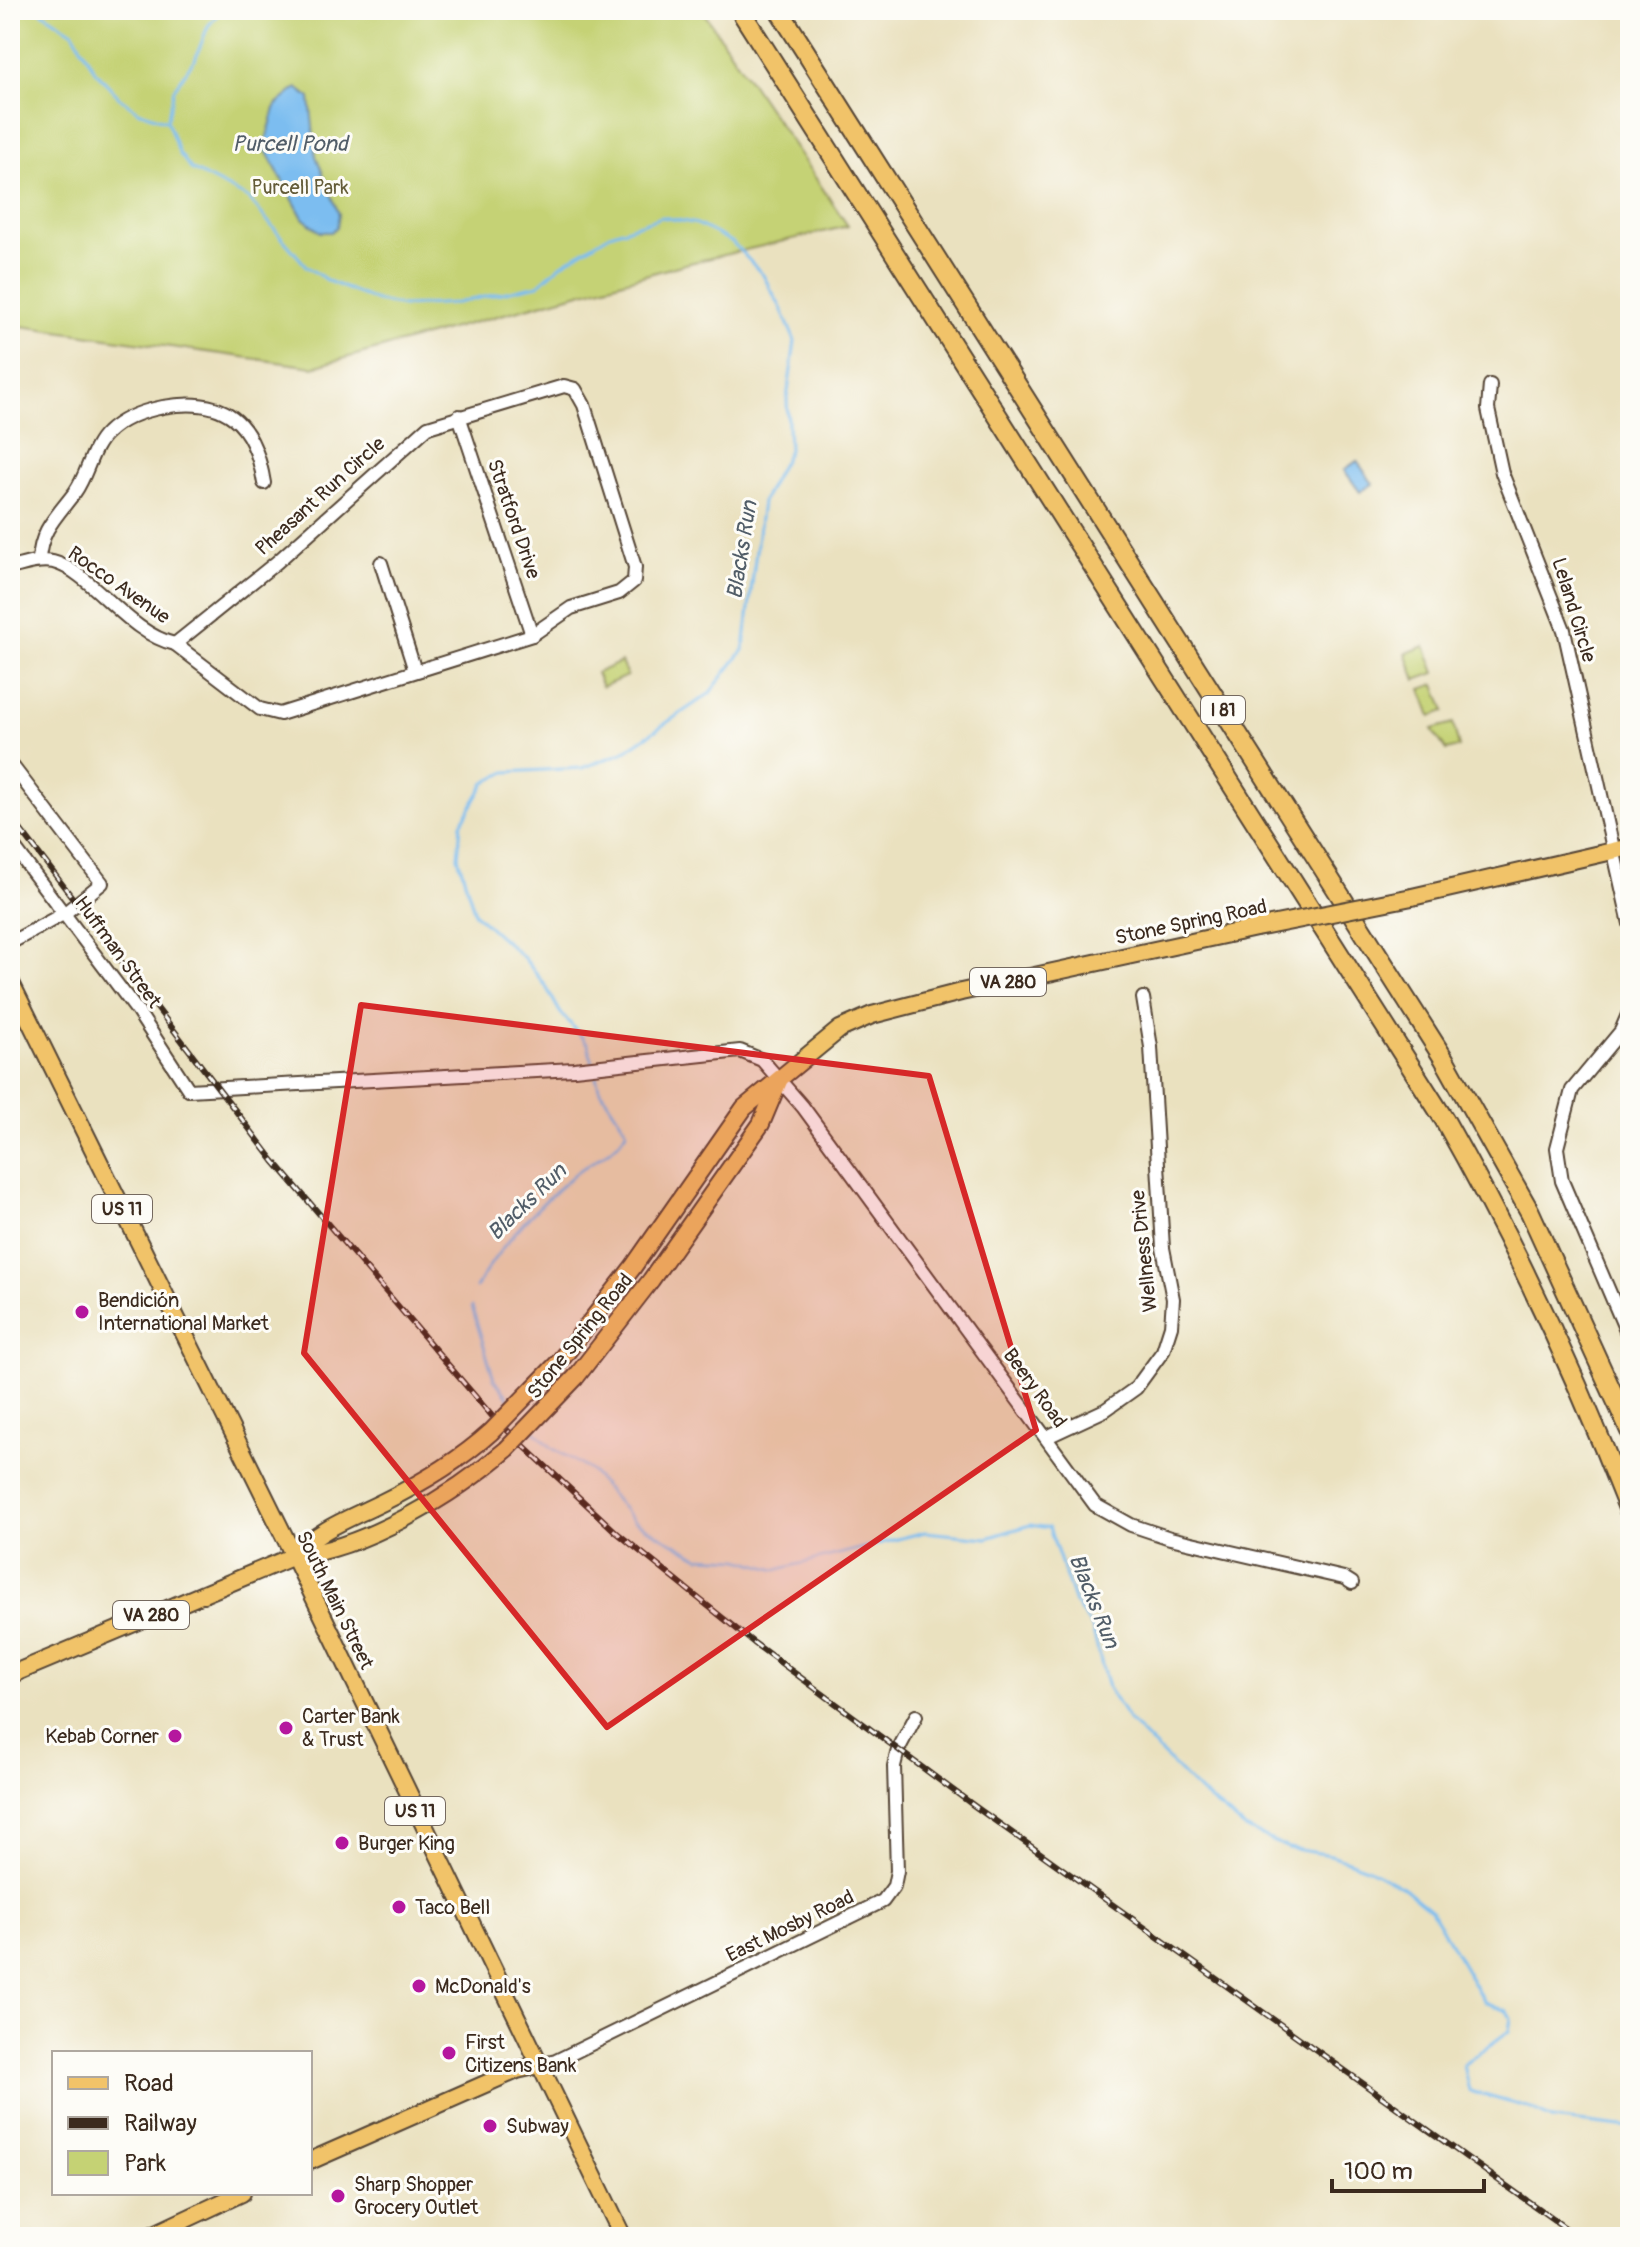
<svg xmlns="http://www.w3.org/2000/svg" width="1640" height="2247" font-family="Pangolin,sans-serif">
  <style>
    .green { fill: #c5d274; stroke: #807e49; stroke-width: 2 }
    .water { fill: #7bbdf0; stroke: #5b7487; stroke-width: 2 }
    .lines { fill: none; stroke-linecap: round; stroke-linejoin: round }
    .stream { stroke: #7bbdf0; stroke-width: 3 }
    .minor-casing { stroke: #554536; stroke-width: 16 }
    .major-casing { stroke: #554536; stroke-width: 20 }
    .highway-casing { stroke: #554536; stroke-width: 22 }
    .minor { stroke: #fff; stroke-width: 12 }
    .major { stroke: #f1c369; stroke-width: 16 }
    .highway { stroke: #f1c369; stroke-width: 18 }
    .rail-casing { stroke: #3b2a1e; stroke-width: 6 }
    .rail { stroke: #fdfcf7; stroke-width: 3; stroke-dasharray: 9; stroke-linecap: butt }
    .major-bridge-casing { stroke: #554536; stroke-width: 20; stroke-linecap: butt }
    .major-bridge { stroke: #f1c369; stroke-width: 16 }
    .marked { fill: #d62828; fill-opacity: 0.2; stroke: #d62828; stroke-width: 6; stroke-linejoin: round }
    .poi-dot { fill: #b5179e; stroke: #fdfcf7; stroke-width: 3 }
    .labels { text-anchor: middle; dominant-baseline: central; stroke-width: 6; stroke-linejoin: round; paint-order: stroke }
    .shield { fill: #fdfcf7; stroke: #75695f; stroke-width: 2 }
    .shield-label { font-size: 18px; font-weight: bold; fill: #3b2a1e }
    .park-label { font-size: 20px; fill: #645c38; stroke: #fdfcf7 }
    .street-label { font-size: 20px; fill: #3b2a1e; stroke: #fdfcf7 }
    .poi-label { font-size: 20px; fill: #3b2a1e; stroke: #fdfcf7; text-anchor: start }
    .water-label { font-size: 22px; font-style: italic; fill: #515d68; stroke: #fdfcf7 }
  </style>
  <rect width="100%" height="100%" fill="#fdfcf7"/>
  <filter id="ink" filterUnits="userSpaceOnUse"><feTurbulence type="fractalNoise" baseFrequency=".0125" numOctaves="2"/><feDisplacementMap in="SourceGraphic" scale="16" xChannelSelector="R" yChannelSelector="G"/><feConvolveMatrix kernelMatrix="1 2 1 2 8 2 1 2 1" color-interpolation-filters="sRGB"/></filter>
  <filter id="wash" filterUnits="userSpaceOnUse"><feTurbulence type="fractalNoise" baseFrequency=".006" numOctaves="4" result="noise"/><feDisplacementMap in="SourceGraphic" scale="32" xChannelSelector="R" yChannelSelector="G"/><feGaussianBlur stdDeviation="1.8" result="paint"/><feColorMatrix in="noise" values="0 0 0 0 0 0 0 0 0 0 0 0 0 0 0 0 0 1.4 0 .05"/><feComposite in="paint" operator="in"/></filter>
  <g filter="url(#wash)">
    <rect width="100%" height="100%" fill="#eae1bf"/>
    <g class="green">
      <path d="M10,10H702L848,226L685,264L313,367L21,326L10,319Z"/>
      <path d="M1425,646L1435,673L1416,680L1406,653Z"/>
      <path d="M621,662L627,676L602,687L596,673Z"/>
      <path d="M1435,684L1445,711L1431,716L1421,689Z"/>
      <path d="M1453,723L1459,747L1446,750L1432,729Z"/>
    </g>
    <g class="water">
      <path d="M297,88L310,98L316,156L339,214L337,227L331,232H320L303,218L264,147L276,105Z"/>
      <path d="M1357,461L1373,484L1360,492L1344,470Z"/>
    </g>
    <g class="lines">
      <g class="stream">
        <path d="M39,10L73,32L95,71L120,98L138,111L167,121L179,153L191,169L248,198L307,267L328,281L377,301L403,306L457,303L538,285L562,264L610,234L662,217L697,224L732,242L763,275L781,308L795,341L787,399L789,450L762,502L744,649L709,694L622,753L582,768L506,772L485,783L461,824L458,857L475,914L524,958L545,985L560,1012L588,1044L592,1062"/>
        <path d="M167,121L174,89L196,57L208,26L222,10"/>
        <path d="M476,1288C500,1244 536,1207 575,1174C595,1157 612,1156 627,1131L599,1088L594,1069"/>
        <path d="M472,1307L494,1379L512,1402"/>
        <path d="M534,1430L552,1448L590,1470L634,1521L699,1557L740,1559L776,1570L925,1532L987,1538L1030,1525L1049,1528L1075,1603L1092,1628L1108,1688L1129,1721L1201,1793L1245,1828L1288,1848L1331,1855L1367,1868L1403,1887L1431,1910L1484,2002L1507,2011L1511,2018L1509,2031L1463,2065L1469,2091L1527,2107L1552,2119L1630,2128"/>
      </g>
    </g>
  </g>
  <g filter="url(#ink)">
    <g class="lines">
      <defs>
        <g id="minor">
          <path d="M1490,385L1488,409L1502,473L1564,630L1630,924"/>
          <path d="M564,386L575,389L584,405L635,567L634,581L619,593L571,608L532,635L280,714L260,709L175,644L277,562L428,427Z"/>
          <path d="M459,416L532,635"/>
          <path d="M39,561C40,530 57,516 75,492C88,474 91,448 107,433C122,418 143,411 163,407C225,396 254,421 264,483"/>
          <path d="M381,563L415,671"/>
          <path d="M10,568C23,565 39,559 53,562C91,571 128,634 175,644"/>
          <path d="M10,763L102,883L65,913L10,943"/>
          <path d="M10,842L138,1012L189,1090L574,1069L740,1051L762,1060L803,1107L1095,1505L1131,1525L1170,1538L1344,1578L1352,1583"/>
          <path d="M1630,1010L1621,1031L1572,1090L1557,1148L1562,1181L1630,1340"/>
          <path d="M1047,1437L1105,1410L1136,1388L1163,1351L1171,1326L1173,1299L1163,1248L1151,1047L1143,998"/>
          <path d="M539,2065L556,2061L883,1901L894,1886L897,1871L894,1766L898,1750L916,1716"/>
        </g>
        <g id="major">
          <path d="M1412,897L1630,847"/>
          <path d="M10,981L294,1556L623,2237"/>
          <path d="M559,1362L633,1267L744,1108L840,1029L872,1015L961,992L1256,928"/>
          <path d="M576,1377L651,1280L761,1124L779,1081"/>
          <path d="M294,1556C322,1527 347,1520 383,1502C422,1483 459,1461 491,1432"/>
          <path d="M10,1675L294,1556C364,1549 454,1495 507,1449"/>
          <path d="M310,2161L517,2070L539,2065"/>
          <path d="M148,2237L242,2193"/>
        </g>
        <g id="highway">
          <path d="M740,10L1444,1119C1516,1246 1577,1377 1630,1513"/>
          <path d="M779,10L1444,1059L1530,1212L1630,1431"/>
        </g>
      </defs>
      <use href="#minor" class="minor-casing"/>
      <use href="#major" class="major-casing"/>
      <use href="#highway" class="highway-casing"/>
      <use href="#minor" class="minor"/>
      <use href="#major" class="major"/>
      <use href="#highway" class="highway"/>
      <defs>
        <path id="rail" d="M10,816L274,1161L492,1416L616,1532L754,1643L973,1805L1578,2237"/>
      </defs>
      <use href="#rail" class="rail-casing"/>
      <use href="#rail" class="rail"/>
      <defs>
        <g id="major-bridge">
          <path d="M1256,928L1412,897"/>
          <path d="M491,1432L559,1362"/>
          <path d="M507,1449L576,1377"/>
        </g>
      </defs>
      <use href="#major-bridge" class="major-bridge-casing"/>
      <use href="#major-bridge" class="major-bridge"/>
    </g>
  </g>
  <path class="marked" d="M361,1005L929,1076L1036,1430L607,1727L304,1353Z"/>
  <g class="poi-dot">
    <circle cx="82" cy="1312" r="8"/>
    <circle cx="286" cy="1728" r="8"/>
    <circle cx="175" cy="1736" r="8"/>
    <circle cx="342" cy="1843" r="8"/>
    <circle cx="399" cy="1907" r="8"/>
    <circle cx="419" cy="1986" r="8"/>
    <circle cx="449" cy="2053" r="8"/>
    <circle cx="490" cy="2126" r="8"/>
    <circle cx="338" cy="2196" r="8"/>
  </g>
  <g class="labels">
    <g class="shield">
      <rect x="1201" y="696" width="44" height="28" rx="6"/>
      <rect x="970" y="968" width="76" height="28" rx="6"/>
      <rect x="92" y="1195" width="60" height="28" rx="6"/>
      <rect x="113" y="1601" width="76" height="28" rx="6"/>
      <rect x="385" y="1797" width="60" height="28" rx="6"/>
    </g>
    <g class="shield-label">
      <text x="1223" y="710">I 81</text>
      <text x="1008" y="982">VA 280</text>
      <text x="122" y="1209">US 11</text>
      <text x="151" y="1615">VA 280</text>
      <text x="415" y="1811">US 11</text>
    </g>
    <g class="park-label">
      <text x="300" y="187">Purcell Park</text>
    </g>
    <g class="street-label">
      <text transform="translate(320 496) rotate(-42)">Pheasant Run Circle</text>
      <text transform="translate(514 519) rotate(71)">Stratford Drive</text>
      <text transform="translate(119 585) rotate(35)">Rocco Avenue</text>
      <text transform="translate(1574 610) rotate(73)">Leland Circle</text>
      <text transform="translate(1191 922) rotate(-12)">Stone Spring Road</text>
      <text transform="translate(118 952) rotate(54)">Huffman Street</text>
      <text transform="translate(1144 1251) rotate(-96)">Wellness Drive</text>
      <text transform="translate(580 1336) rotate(-51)">Stone Spring Road</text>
      <text transform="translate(1035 1388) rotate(54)">Beery Road</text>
      <text transform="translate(335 1600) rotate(64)">South Main Street</text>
      <text transform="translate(790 1926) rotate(-26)">East Mosby Road</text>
    </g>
    <g class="poi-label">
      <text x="98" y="1300">Bendición<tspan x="98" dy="23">International Market</tspan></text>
      <text x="302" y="1716">Carter Bank<tspan x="302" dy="23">&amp; Trust</tspan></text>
      <text x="159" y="1736" text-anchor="end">Kebab Corner</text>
      <text x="358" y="1843">Burger King</text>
      <text x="415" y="1907">Taco Bell</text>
      <text x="435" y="1986">McDonald's</text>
      <text x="465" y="2042">First<tspan x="465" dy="23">Citizens Bank</tspan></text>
      <text x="506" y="2126">Subway</text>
      <text x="354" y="2184">Sharp Shopper<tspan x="354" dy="23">Grocery Outlet</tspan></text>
    </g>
    <g class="water-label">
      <text x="290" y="144">Purcell Pond</text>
      <text transform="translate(742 550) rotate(-81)">Blacks Run</text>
      <text transform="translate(527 1202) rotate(-44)">Blacks Run</text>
      <text transform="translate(1094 1601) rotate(68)">Blacks Run</text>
    </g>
  </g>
  <rect width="1640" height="2247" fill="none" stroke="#fdfcf7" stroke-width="40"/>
  <rect x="52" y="2051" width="260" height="144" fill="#fdfcf7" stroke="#afa8a0" stroke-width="2"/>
  <rect x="68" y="2077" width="40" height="12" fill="#f1c369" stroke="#afa8a0" stroke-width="2"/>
  <text x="124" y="2091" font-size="24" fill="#3b2a1e">Road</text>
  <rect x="68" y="2117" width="40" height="12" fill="#3b2a1e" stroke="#afa8a0" stroke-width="2"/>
  <text x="124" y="2131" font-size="24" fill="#3b2a1e">Railway</text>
  <rect x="68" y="2151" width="40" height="24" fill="#c5d274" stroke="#afa8a0" stroke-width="2"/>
  <text x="124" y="2171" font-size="24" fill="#3b2a1e">Park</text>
  <path d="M1332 2179v12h152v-12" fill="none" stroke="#3b2a1e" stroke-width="4"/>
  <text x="1344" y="2179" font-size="24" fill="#3b2a1e" stroke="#fdfcf7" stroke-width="6" paint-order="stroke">100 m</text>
</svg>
